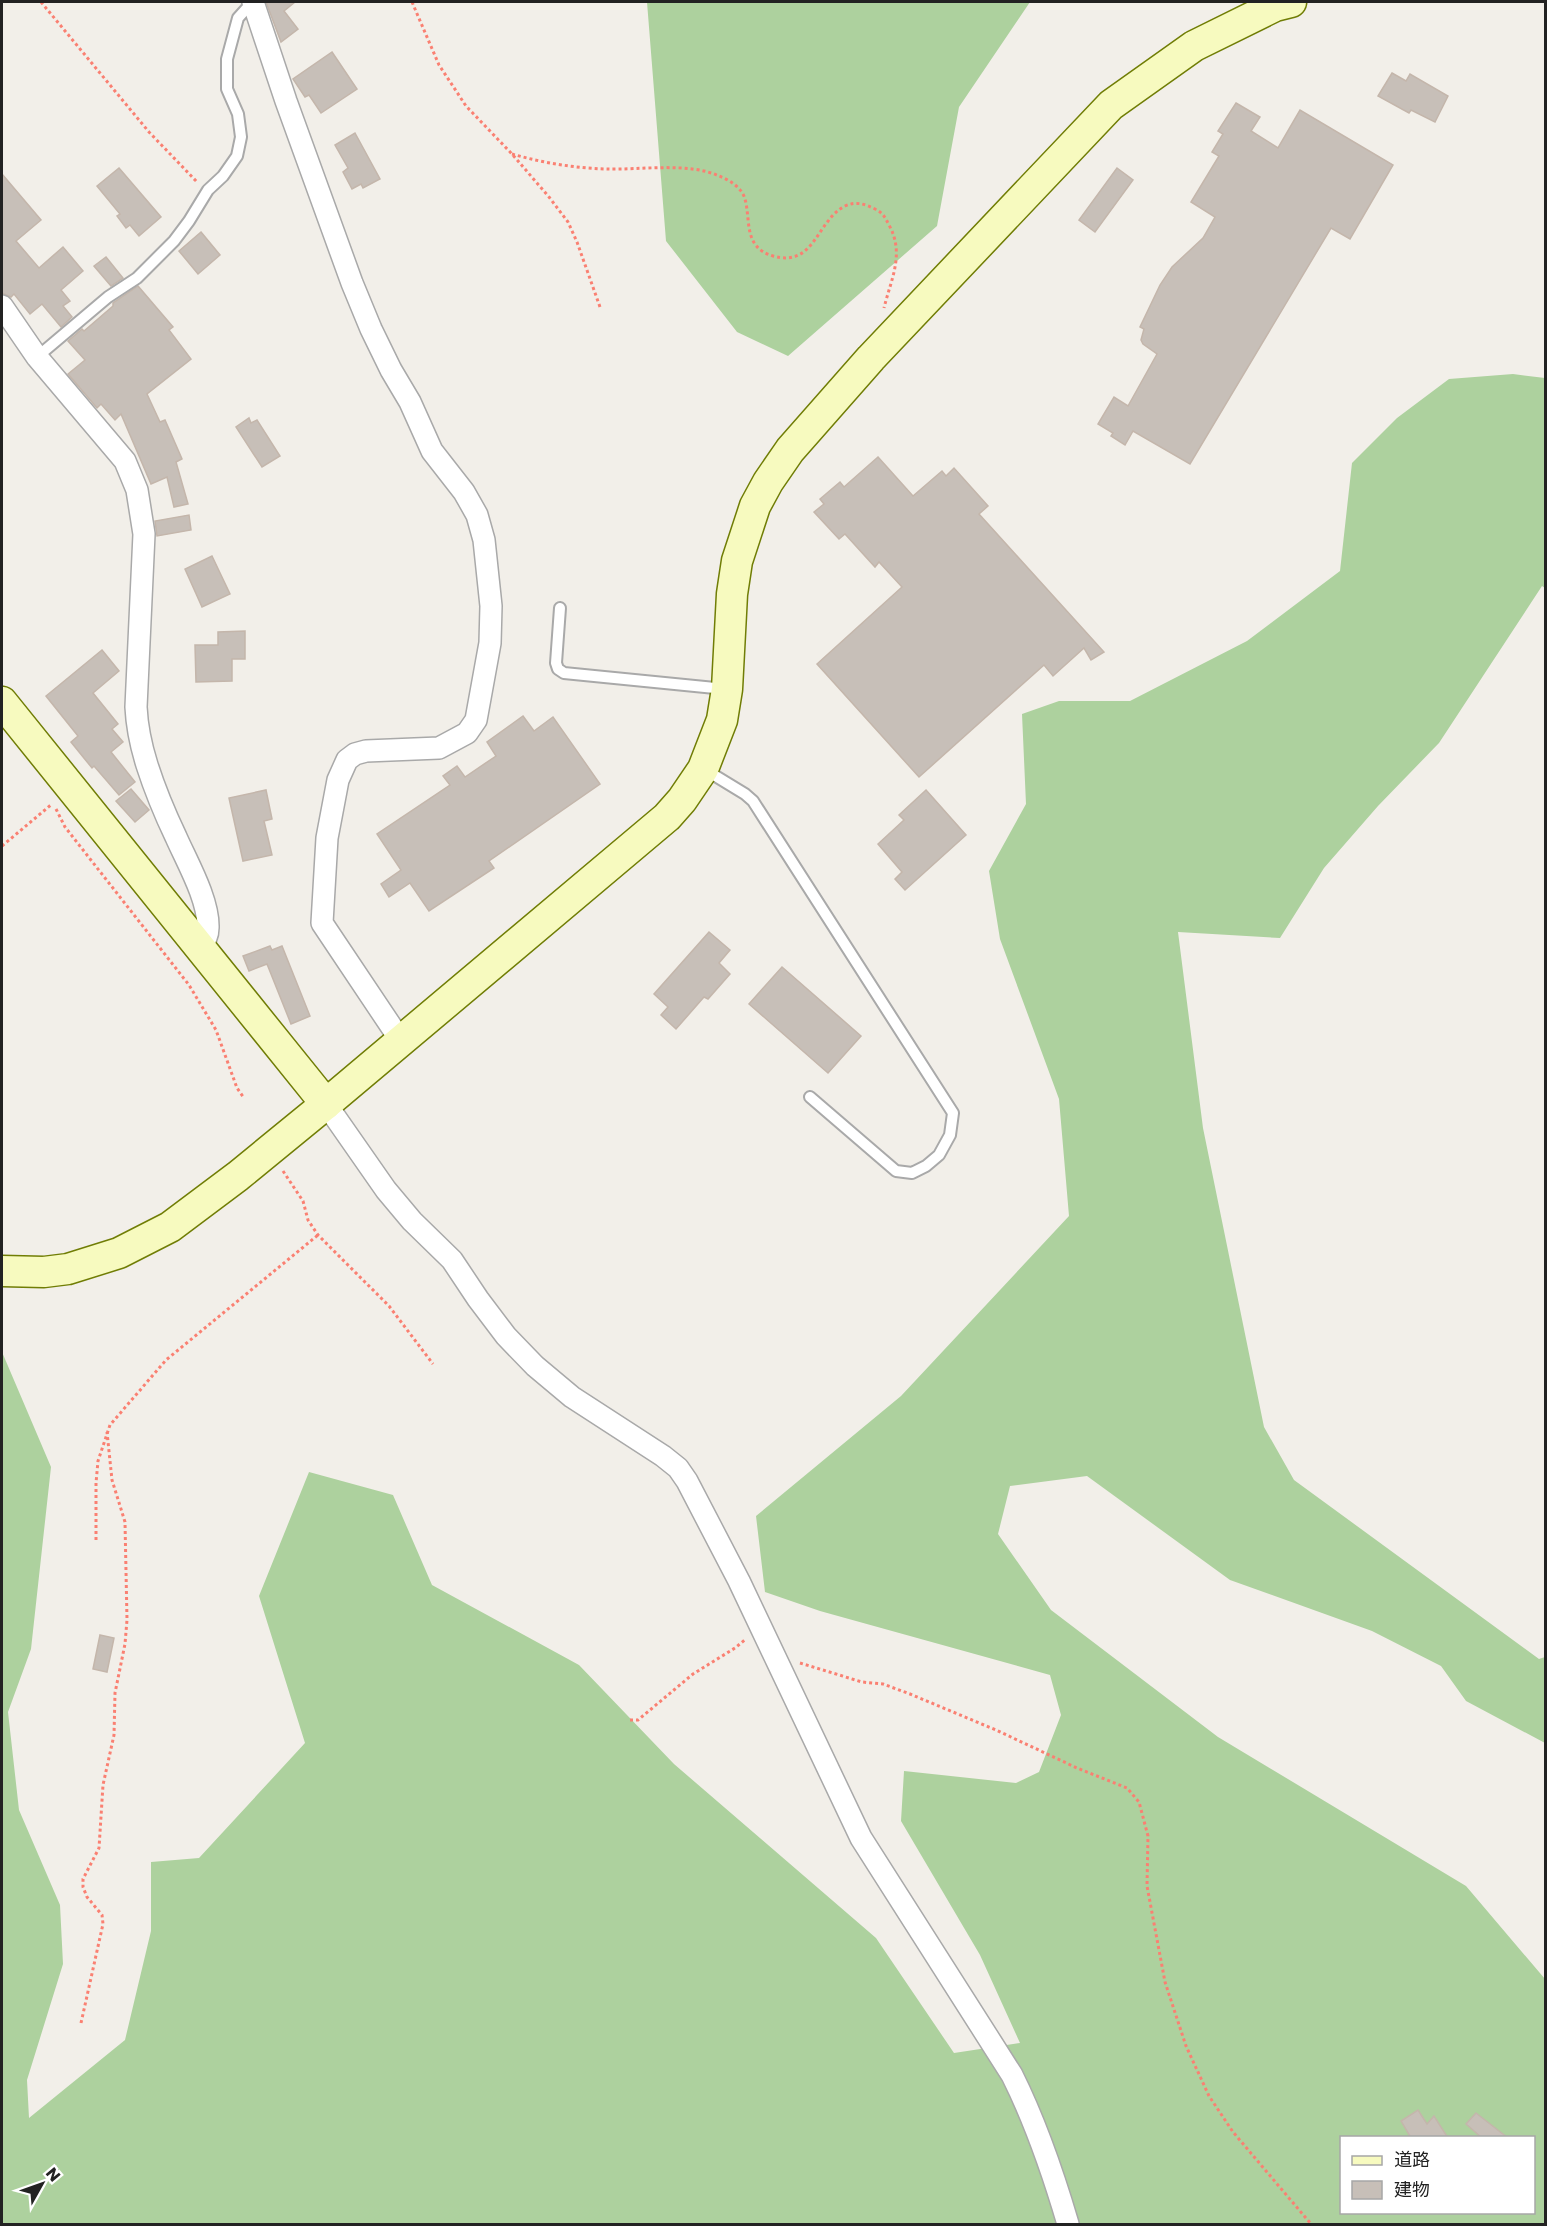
<svg xmlns="http://www.w3.org/2000/svg" width="1547" height="2226" font-family="Poppins,'Noto Sans JP',sans-serif">
  <style>
    .forest { fill: #add19e; fill-rule: evenodd }
    .building { fill: #c7bfb8; stroke: #c4b6ab; stroke-width: 1.5 }
    .lines { fill: none; stroke-linecap: round; stroke-linejoin: round }
    .lane-casing { stroke: #a9a9a9; stroke-width: 14 }
    .street-casing { stroke: #a9a9a9; stroke-width: 24 }
    .secondary-casing { stroke: #707d05; stroke-width: 33 }
    .path { stroke: #fa8072; stroke-width: 3; stroke-dasharray: 3 3; stroke-linecap: butt }
    .lane { stroke: #fff; stroke-width: 10 }
    .street { stroke: #fff; stroke-width: 21 }
    .secondary { stroke: #f7fabf; stroke-width: 30 }
  </style>
  <rect width="100%" height="100%" fill="#f2efe9"/>
  <g class="forest">
    <path d="M647,2H1030L959,107L937,226L788,356L737,332L666,241Z"/>
    <path d="M1513,374L1545,378V588L1542,586L1439,743L1378,806L1324,868L1280,938L1178,932L1203,1128L1264,1427L1294,1480L1539,1659L1545,1657V1743L1466,1701L1441,1666L1372,1631L1230,1580L1087,1476L1010,1486L998,1534L1051,1610L1218,1737L1466,1886L1545,1979V2224H2V1352L51,1467L31,1649L8,1712L19,1810L60,1905L63,1964L27,2080L29,2118L125,2040L151,1931V1862L199,1858L305,1743L259,1596L309,1472L393,1495L432,1585L579,1665L674,1764L876,1938L954,2053L1020,2043L980,1955L901,1821L904,1771L1016,1783L1039,1772L1061,1715L1050,1675L820,1611L765,1592L756,1516L901,1396L1069,1216L1059,1099L1000,939L989,871L1026,804L1022,714L1059,701H1130L1247,641L1340,571L1352,463L1397,418L1449,379ZM1342,2138H1534V2212H1342Z"/>
  </g>
  <g class="building">
    <path d="M266,2H295L284,11L298,29L281,42Z"/>
    <path d="M332,52L357,89L321,113L309,95L305,97L293,79Z"/>
    <path d="M1392,73L1406,81L1410,74L1448,96L1435,122L1411,110L1409,113L1378,96Z"/>
    <path d="M1236,103L1260,117L1251,131L1278,148L1300,110L1393,165L1350,239L1331,228L1190,464L1133,431L1125,445L1111,436L1113,433L1098,424L1114,397L1128,406L1157,354L1143,344L1141,340L1144,329L1140,327L1160,285L1172,267L1203,238L1215,217L1191,202L1219,156L1212,152L1223,134L1218,131Z"/>
    <path d="M355,133L380,179L363,188L361,184L352,189L343,172L348,168L335,145Z"/>
    <path d="M119,168L161,217L139,236L130,225L126,228L117,216L120,214L97,186Z"/>
    <path d="M1117,168L1133,180L1095,232L1079,220Z"/>
    <path d="M2,174L41,220L16,241L39,268L63,247L83,271L61,290L70,301L63,306L72,317L61,327L42,304L30,314L14,294L11,297L2,293Z"/>
    <path d="M201,232L220,255L198,274L179,251Z"/>
    <path d="M106,257L123,278L111,286L94,266Z"/>
    <path d="M138,286L173,327L169,330L191,359L147,394L160,422L165,420L182,459L176,462L188,504L174,507L167,477L151,484L121,414L115,420L101,404L97,408L68,374L85,360L68,341L82,329L84,331L113,306V303Z"/>
    <path d="M249,418L251,423L257,420L280,456L262,467L236,427Z"/>
    <path d="M878,457L913,496L942,471L946,476L954,468L988,506L979,514L1104,652L1091,660L1084,648L1053,676L1044,665L919,777L817,664L902,587L879,562L875,567L845,534L839,539L814,512L824,504L820,499L840,482L844,487Z"/>
    <path d="M189,515L191,530L157,536L155,521Z"/>
    <path d="M212,556L230,594L202,607L185,569Z"/>
    <path d="M245,631V659H232V681L196,682L195,645H218V632Z"/>
    <path d="M102,650L119,671L93,693L118,724L112,729L123,742L111,752L135,782L119,795L94,766L92,768L71,742L78,736L46,696Z"/>
    <path d="M523,716L534,731L553,717L600,784L489,861L494,868L429,911L410,883L389,897L381,884L401,870L377,834L450,785L443,776L457,766L465,777L496,756L487,742Z"/>
    <path d="M131,789L149,810L135,822L116,801Z"/>
    <path d="M266,790L272,819L264,821L272,855L243,861L229,798Z"/>
    <path d="M926,790L966,835L905,890L895,879L902,872L878,844L904,820L899,815Z"/>
    <path d="M709,932L730,950L719,963L730,974L708,999L704,997L676,1029L661,1015L668,1007L654,994Z"/>
    <path d="M270,946L272,950L282,946L310,1016L291,1024L267,964L249,971L243,956Z"/>
    <path d="M782,967L861,1036L828,1073L749,1004Z"/>
    <path d="M100,1635L114,1638L107,1672L93,1669Z"/>
    <path d="M1418,2110L1427,2124L1434,2116L1448,2138H1411L1401,2121Z"/>
    <path d="M1476,2113L1508,2138H1482L1466,2124Z"/>
  </g>
  <g class="lines">
    <defs>
      <g id="lane">
        <path d="M37,357L108,297L137,278L174,241L189,221L208,190L223,176L237,156L241,137L238,114L227,89V59L238,18L247,8L254,5"/>
        <path d="M560,608L556,663L558,669L564,673L725,689"/>
        <path d="M704,769L745,794L753,801L953,1113L950,1135L939,1155L926,1166L912,1173L896,1171L810,1097"/>
      </g>
      <g id="street">
        <path d="M253,2L286,101L352,283L371,329L391,370L410,402L432,451L464,492L477,515L484,540L491,606L490,643L476,720L467,733L439,748L366,751L355,754L347,760L338,780L327,838L322,923L401,1041"/>
        <path d="M2,306L37,357L125,461L137,490L144,534L136,707C137,727 141,746 147,765C155,790 165,814 176,837C187,862 209,900 208,928C208,936 205,942 199,948"/>
        <path d="M326,1104L386,1190L412,1221L452,1260L478,1299L506,1336L535,1366L572,1397L663,1456L678,1468L687,1481L739,1581L861,1838L1012,2075C1036,2123 1053,2173 1068,2224"/>
      </g>
      <g id="secondary">
        <path d="M2,702L326,1104"/>
        <path d="M2,1271L44,1272L68,1269L119,1253L170,1227L238,1176L326,1104L667,817L682,800L703,769L722,720L727,689L732,594L737,561L755,506L768,482L790,450L871,358L1111,105L1194,46L1275,6L1291,2"/>
      </g>
    </defs>
    <use href="#lane" class="lane-casing"/>
    <use href="#street" class="street-casing"/>
    <use href="#secondary" class="secondary-casing"/>
    <g class="path">
      <path d="M41,2L149,132L197,182"/>
      <path d="M412,2L439,65L466,106L512,154L549,197L568,222L577,242L600,307"/>
      <path d="M512,154C543,163 575,168 606,169C640,170 689,162 719,176C730,180 742,188 745,199C751,221 743,247 773,256C815,268 816,221 845,206C856,201 865,204 875,209C883,213 885,217 889,225C905,254 891,279 884,308"/>
      <path d="M56,809L65,827L189,985L216,1030L237,1088L244,1098"/>
      <path d="M2,846L52,804"/>
      <path d="M283,1171L303,1201L308,1220L318,1235L389,1306L433,1364"/>
      <path d="M96,1540V1483L98,1461L110,1425L166,1360L318,1235"/>
      <path d="M800,1663L862,1682L883,1684L910,1694L996,1730L1077,1768L1127,1788L1139,1802L1148,1836L1147,1886L1165,1982L1186,2046L1209,2096L1233,2132L1311,2224"/>
      <path d="M630,1720H638L693,1674L735,1648L746,1639"/>
      <path d="M81,2023L103,1924L102,1915L87,1897L83,1887V1879L99,1848L103,1785L114,1735L115,1693L125,1644L127,1620L125,1522L112,1480L107,1432"/>
    </g>
    <use href="#lane" class="lane"/>
    <use href="#street" class="street"/>
    <use href="#secondary" class="secondary"/>
  </g>
  <rect width="1547" height="2226" fill="none" stroke="#222222" stroke-width="6"/>
  <rect x="1340" y="2136" width="195" height="78" fill="#ffffff" stroke="#a7a7a7" stroke-width="1.5"/>
  <rect x="1352" y="2156" width="30" height="9" fill="#f7fabf" stroke="#a7a7a7" stroke-width="1.5"/>
  <text x="1394" y="2166" font-size="18" fill="#222222">道路</text>
  <rect x="1352" y="2181" width="30" height="18" fill="#c7bfb8" stroke="#a7a7a7" stroke-width="1.5"/>
  <text x="1394" y="2196" font-size="18" fill="#222222">建物</text>
  <g transform="translate(42 2184) rotate(50)" stroke="#ffffff" stroke-width="4.5" paint-order="stroke">
  <path d="M0-4.5L10 22L0 15L-10 22Z" fill="#222222"/>
  <text y="-9" font-size="16" font-weight="bold" text-anchor="middle" fill="#222222">N</text>
  </g>
</svg>
